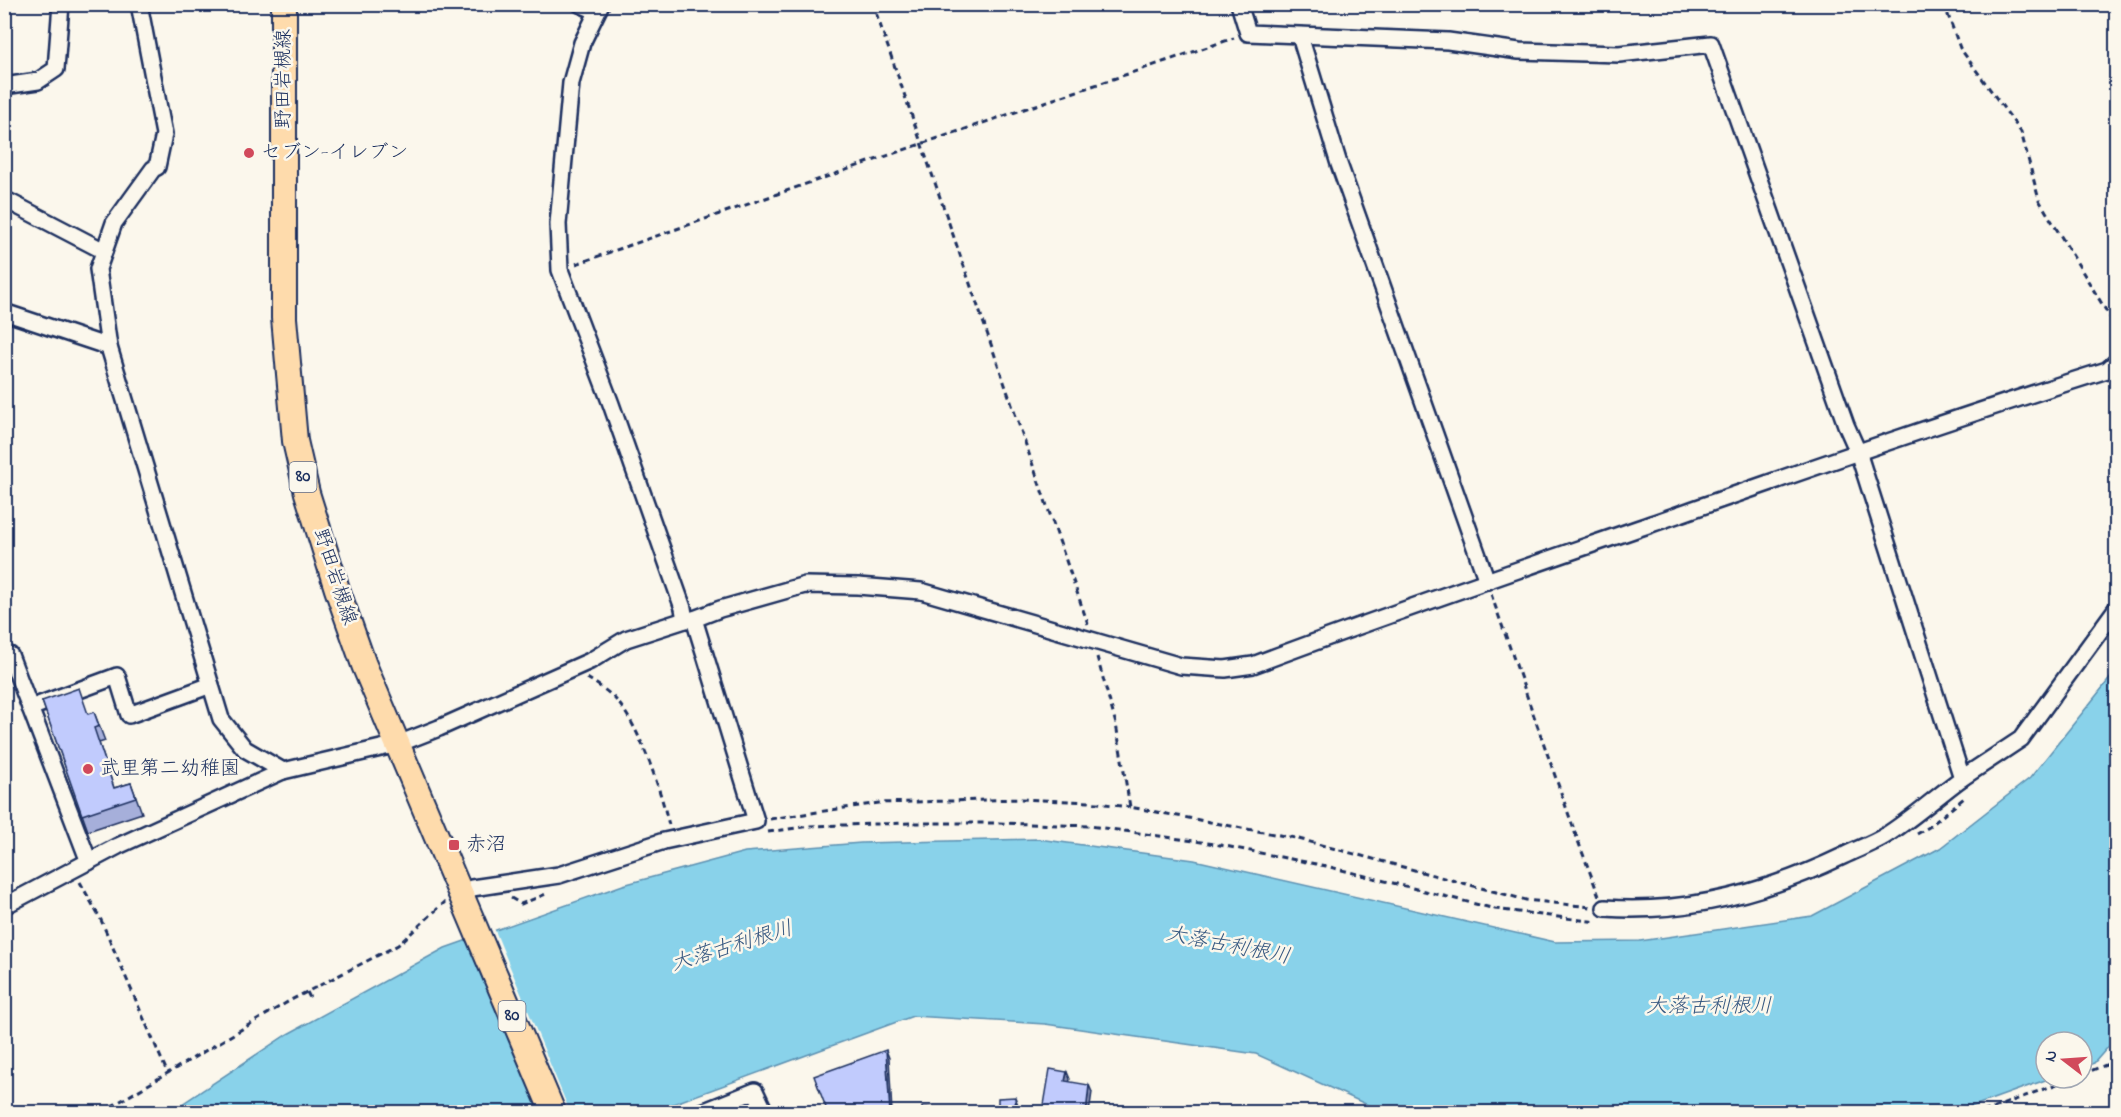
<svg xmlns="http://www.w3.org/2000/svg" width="2121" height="1117" font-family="'Indie Flower','Klee One',sans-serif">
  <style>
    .water { fill: #89d2ea; stroke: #5d91b2; stroke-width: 1.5 }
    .pier { fill: #fbf7ec }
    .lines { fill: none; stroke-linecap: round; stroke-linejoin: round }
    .street-casing { stroke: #1b2f5e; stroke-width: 20 }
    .primary-casing { stroke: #1b2f5e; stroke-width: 28 }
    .path { stroke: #1b2f5e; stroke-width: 3; stroke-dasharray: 6 4.5; stroke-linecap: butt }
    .street { stroke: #fbf7ec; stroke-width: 15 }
    .primary { stroke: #fedbac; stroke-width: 24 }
    .wall { fill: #a6afda; stroke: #1b2f5e; stroke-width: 1.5 }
    .shaded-wall { fill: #878eb1; stroke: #1b2f5e; stroke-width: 1.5 }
    .building { fill: #c1cbfd; stroke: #1b2f5e; stroke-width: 1.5 }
    .poi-dot { fill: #d1495b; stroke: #fbf7ec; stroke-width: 2 }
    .labels { text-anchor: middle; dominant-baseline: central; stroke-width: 5; stroke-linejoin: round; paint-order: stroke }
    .shield { fill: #fbf7ec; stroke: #5e6b89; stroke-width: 1.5 }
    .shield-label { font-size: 18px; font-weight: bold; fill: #1b2f5e }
    .street-label { font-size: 20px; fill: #1b2f5e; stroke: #fbf7ec }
    .poi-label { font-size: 20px; fill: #1b2f5e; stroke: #fbf7ec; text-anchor: start }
    .water-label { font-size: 21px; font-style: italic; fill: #365881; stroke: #fbf7ec }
  </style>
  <rect width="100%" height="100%" fill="#fbf7ec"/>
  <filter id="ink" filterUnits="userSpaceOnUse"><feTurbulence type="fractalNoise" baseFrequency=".0167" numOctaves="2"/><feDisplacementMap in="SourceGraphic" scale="12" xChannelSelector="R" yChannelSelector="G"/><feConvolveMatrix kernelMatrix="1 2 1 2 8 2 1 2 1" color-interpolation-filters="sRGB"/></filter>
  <g filter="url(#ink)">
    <path class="water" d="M2116,671V1038L2094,1063L2082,1067V1042H2046V1078H2051L1957,1112H1383L1256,1054L1045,1024L913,1016L651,1112H170L286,1035L445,948L623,885L745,852L861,843L1038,839L1194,860L1555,942L1640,941L1812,916L1940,848L2030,778Z"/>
    <path class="pier" d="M494,928L570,1112H543L471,936Z"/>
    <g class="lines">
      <defs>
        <g id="street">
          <path d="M139,4L164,134L157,167L153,169L114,223L98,269L109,347L221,719L245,749L283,771"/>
          <path d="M580,4L596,11"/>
          <path d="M601,4L582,43L571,83L558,224L560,270L611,404L683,608L685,620"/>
          <path d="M1239,4L1248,33L1448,41L1519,51L1619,54L1711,44L1846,425L1858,452L1962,778C1936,797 1912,819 1885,836C1872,844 1857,849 1843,856C1768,892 1688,914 1605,908"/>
          <path d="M1300,36L1339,164L1487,581"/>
          <path d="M4,86L38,81L56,69L61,4"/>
          <path d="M4,199L104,251"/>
          <path d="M4,312L109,347"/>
          <path d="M4,657L10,655L89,862"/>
          <path d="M30,708L117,676L129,715L211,685"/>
          <path d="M1962,778L2021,739L2116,609"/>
          <path d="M460,893L472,888L559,875L664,841L756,821L694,619"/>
          <path d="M4,906L118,846L283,771L398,744L439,728L590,661L626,639L685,620L694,619L720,609L805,585L858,586L921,591L1181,666L1225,669L1253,665C1385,615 1518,570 1651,524C1803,471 1954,418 2107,370L2116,362"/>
          <path d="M702,1112L755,1091L765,1112"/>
        </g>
        <path id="primary" d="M284,4V318L295,441L307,493L337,589L364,665L553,1112"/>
      </defs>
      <use href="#street" class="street-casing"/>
      <use href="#primary" class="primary-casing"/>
      <g class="path">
        <path d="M873,4L1088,624"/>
        <path d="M1944,4L1960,48L2021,132L2039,200L2116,327"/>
        <path d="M576,264L921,144L1234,38"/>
        <path d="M1491,594L1578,841L1599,896"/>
        <path d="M1097,657L1116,724L1130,807L1295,838L1526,900L1591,907"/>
        <path d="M587,678C597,684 609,692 617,701C641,729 660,789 669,825"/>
        <path d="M770,819L879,803L1021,799L1089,802L1130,807"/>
        <path d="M768,832L810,826L910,823H999L1090,826L1215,844L1326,866L1495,909L1597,922"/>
        <path d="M1917,834L1929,827L1964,798"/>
        <path d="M80,882L101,920L167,1072"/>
        <path d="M511,898L521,904L546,894"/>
        <path d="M307,992L310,998"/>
        <path d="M2082,1074L2106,1065L2116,1057"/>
        <path d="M102,1112L291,1000L398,945L445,902"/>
        <path d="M1983,1112L2073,1078"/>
      </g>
      <use href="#street" class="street"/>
      <use href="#primary" class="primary"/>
    </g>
    <path class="wall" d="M42,701L88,714L94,712L105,741L99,743L114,788L131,783L142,813L88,831Z"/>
    <g class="shaded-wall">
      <path d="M886,1050L889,1058L892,1113H890Z"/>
      <path d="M1067,1072L1070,1079L1068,1089L1065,1081Z"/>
      <path d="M1089,1085L1092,1092L1089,1113H1086Z"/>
      <path d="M1015,1097L1018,1105V1113H1016Z"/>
    </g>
    <g class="building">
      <path d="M79,688L88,714L94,712L99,726L94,728L114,788L131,783L136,797L82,815L42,701Z"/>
      <path d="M886,1050L890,1113H828L814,1076Z"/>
      <path d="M1050,1069L1067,1072L1065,1081L1089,1085L1086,1113L1068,1112V1113H1036L1043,1111Z"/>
      <path d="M1015,1097L1016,1113H992V1106H998V1098Z"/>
      <path d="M922,1107L957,1110L956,1113H922Z"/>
    </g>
  </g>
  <g class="poi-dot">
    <circle cx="249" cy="153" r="6"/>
    <circle cx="88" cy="769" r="6"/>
    <rect x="448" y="839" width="12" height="12" rx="3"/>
  </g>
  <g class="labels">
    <g class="shield">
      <rect x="289.5" y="462" width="27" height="30" rx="4.5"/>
      <rect x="498.5" y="1001" width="27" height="30" rx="4.5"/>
    </g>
    <g class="shield-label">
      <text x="303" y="477">80</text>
      <text x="512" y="1016">80</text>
    </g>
    <g class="street-label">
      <text transform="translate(284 79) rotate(-90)">野田岩槻線</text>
      <text transform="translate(334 577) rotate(72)">野田岩槻線</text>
    </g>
    <g class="poi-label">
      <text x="261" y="153">セブン-イレブン</text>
      <text x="100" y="769">武里第二幼稚園</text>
      <text x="466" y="845">赤沼</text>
    </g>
    <g class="water-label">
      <text transform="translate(1228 946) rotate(11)">大落古利根川</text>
      <text transform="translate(732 947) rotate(-17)">大落古利根川</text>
      <text x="1709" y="1007">大落古利根川</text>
    </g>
  </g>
  <rect width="2121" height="1117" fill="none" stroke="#fbf7ec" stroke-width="24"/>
  <rect x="12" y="12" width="2097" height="1093" fill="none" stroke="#1b2f5e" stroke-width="2" filter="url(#ink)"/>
  <g transform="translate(2064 1060) rotate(287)"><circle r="28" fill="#fbf7ec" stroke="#a1a7b3" stroke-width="1.5"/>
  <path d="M0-4.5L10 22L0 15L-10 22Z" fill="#d1495b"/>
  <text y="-9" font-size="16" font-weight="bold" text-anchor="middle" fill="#1b2f5e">N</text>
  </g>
</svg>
